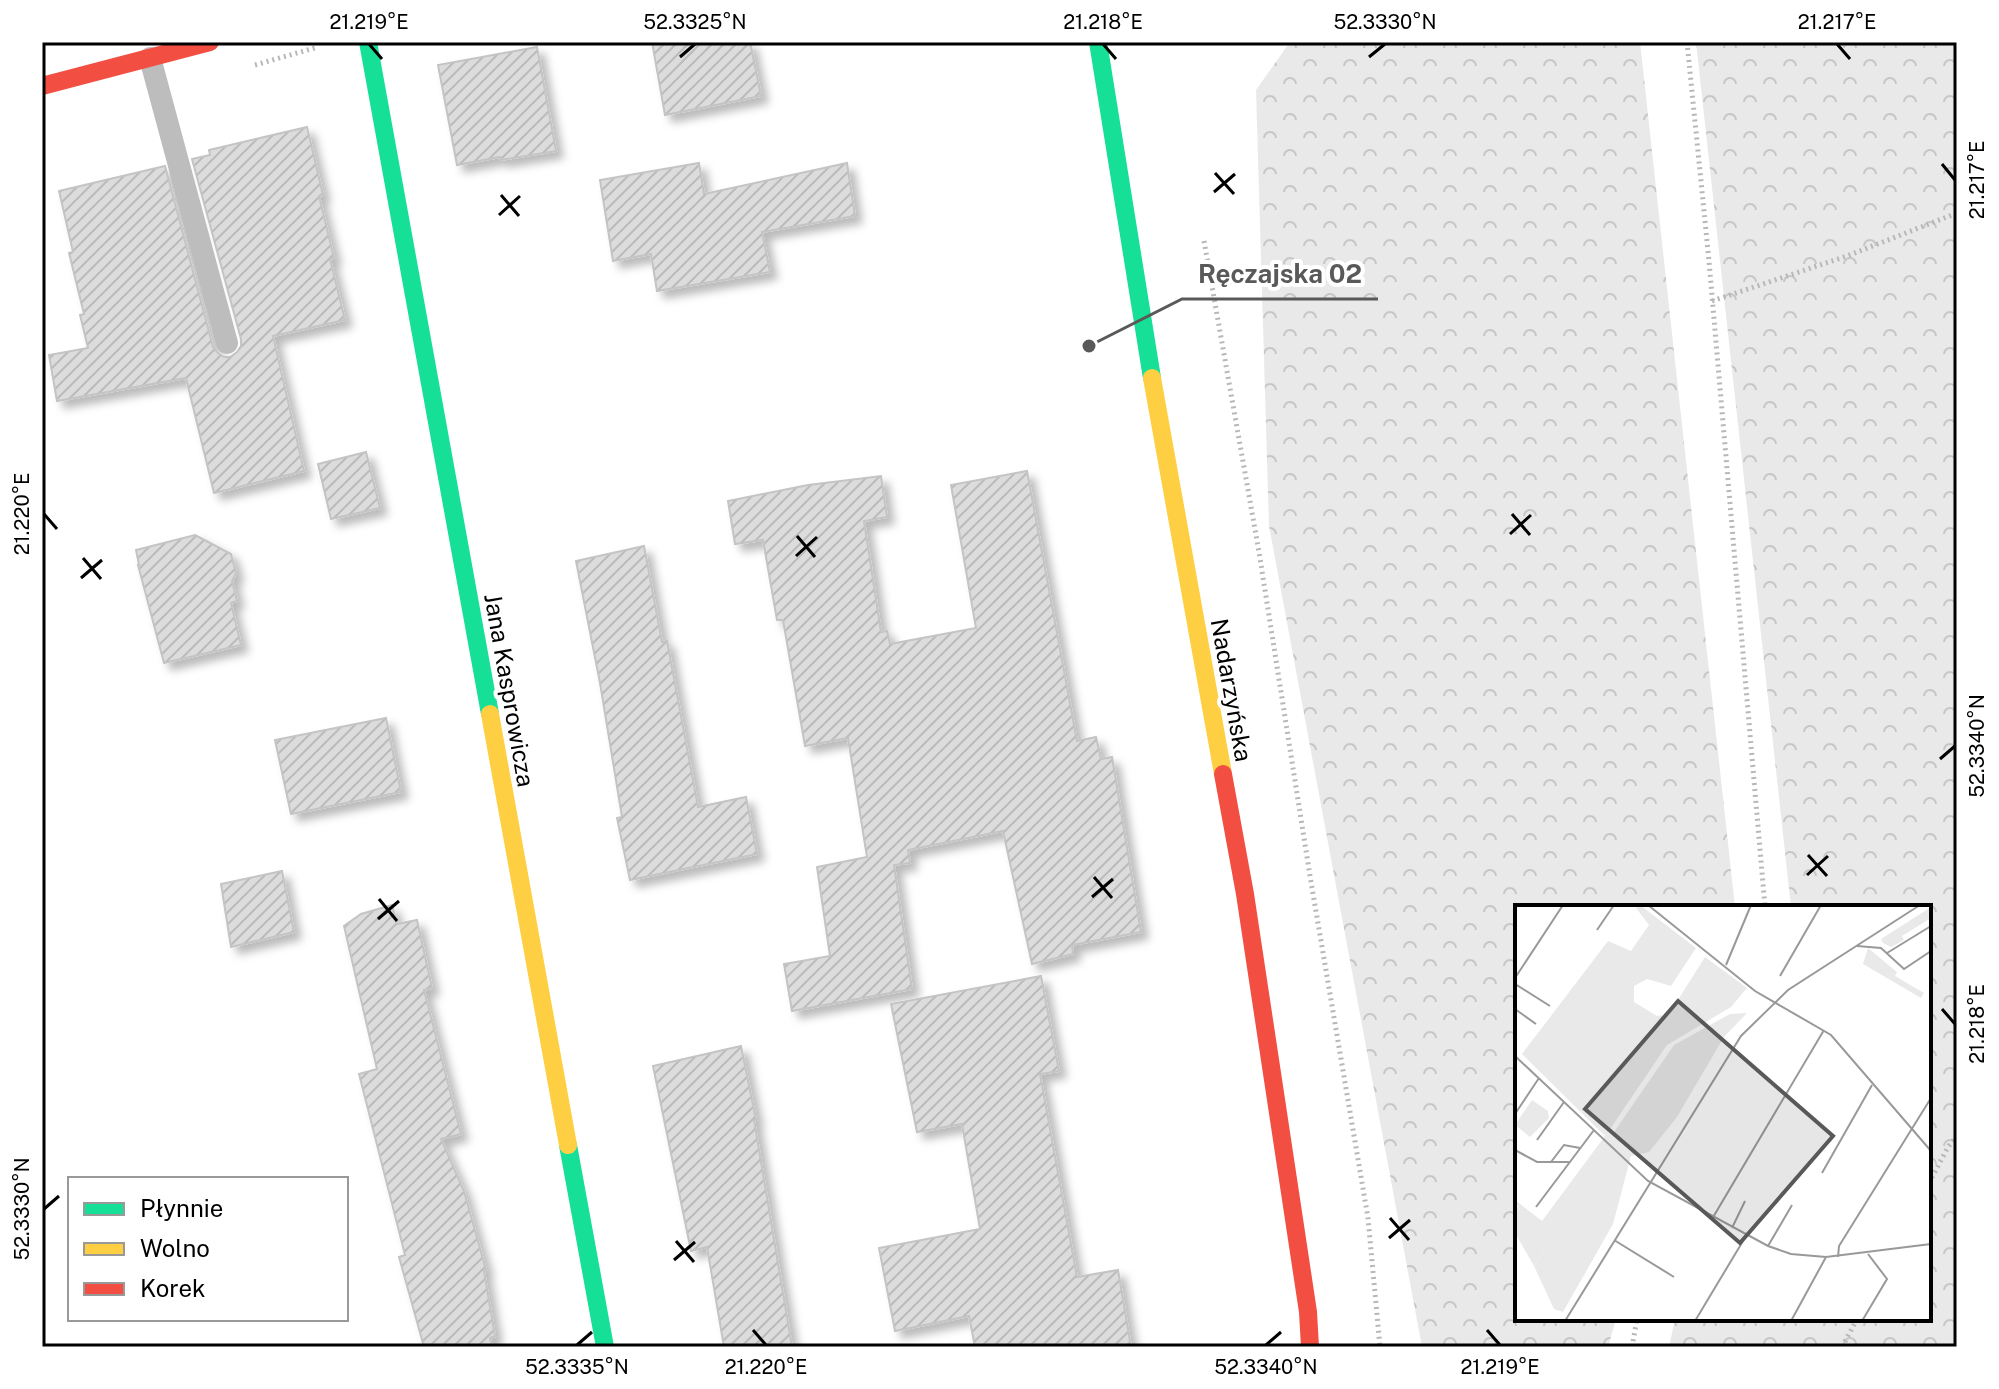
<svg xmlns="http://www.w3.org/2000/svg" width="1999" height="1389" font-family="'Public Sans',sans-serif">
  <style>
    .forest { fill: url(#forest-crowns) }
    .building { fill: url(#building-hatch); stroke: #c4c4c4; stroke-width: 2; filter: url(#shadow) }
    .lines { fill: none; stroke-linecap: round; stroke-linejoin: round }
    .path { stroke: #b8b8b8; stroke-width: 5; stroke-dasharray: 2 4; stroke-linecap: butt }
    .lane { stroke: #bdbdbd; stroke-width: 22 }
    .fast { stroke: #16e098; stroke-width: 18 }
    .slow { stroke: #ffcf43; stroke-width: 18 }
    .jam { stroke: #f24e42; stroke-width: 18 }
    .ticks { fill: none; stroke: #000; stroke-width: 3 }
    .labels { text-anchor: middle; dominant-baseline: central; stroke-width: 8; stroke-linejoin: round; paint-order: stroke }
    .street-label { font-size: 24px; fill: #000; stroke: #fff }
    .inset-road { fill: none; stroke: #999; stroke-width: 2 }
    .view { fill: #595959; fill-opacity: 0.15; stroke: #595959; stroke-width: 4 }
    .inset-edge { fill: none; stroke: #000; stroke-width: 4 }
    .leader { fill: none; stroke: #595959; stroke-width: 3 }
    .callout-dot { fill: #595959; stroke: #fff; stroke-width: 3 }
    .callout-label { font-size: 26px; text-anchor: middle; font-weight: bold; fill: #595959; stroke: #fff; stroke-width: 8; stroke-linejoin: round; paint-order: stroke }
    .neatline { fill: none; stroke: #000; stroke-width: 3 }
    .ticks-label { font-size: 20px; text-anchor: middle; fill: #000 }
  </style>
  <defs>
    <pattern id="forest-crowns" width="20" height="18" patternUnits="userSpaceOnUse" patternTransform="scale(2)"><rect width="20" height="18" fill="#e9e9e9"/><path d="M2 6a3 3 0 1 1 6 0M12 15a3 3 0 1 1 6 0" fill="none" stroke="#c6c6c6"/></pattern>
    <pattern id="building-hatch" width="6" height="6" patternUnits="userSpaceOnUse" patternTransform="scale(2)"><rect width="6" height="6" fill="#dcdcdc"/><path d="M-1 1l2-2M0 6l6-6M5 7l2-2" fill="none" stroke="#bbb"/></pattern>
    <filter id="shadow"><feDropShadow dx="7" dy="7" stdDeviation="4" flood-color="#0004"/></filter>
  </defs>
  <rect width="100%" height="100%" fill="#fff"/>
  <g class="forest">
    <path d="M1290,42H1640L1735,907H1517V1319H1616L1608,1347H1422L1269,526L1256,90Z"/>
    <path d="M1696,42H1957V1347H1669L1675,1319H1929V907H1791Z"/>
  </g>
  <g class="building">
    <path d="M652,42H750L761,96L665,115Z"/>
    <path d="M537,47L556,151L501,160L500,157L457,165L438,65Z"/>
    <path d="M307,127L323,195L319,196L334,258L330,259L345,320L273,336L304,471L214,493L186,378L57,401L49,355L88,348L80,315L84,314L69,253L73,252L59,191L165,166L213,347L218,353L224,357H230L237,352L241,346V339L192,159L210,155L209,150Z"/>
    <path d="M699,163L704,194L847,163L855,216L762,232L770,272L657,291L651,254L613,261L600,180Z"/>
    <path d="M366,452L380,508L331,519L318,464Z"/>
    <path d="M1027,471L1077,741L1096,737L1101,759L1112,757L1141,932L1072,945L1073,954L1032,964L1003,831L908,850L910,863L894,865L912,989L792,1011L784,964L830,956L817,867L867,857L848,738L805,746L783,620H777L763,540L735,544L728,501L808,485L881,476L887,517L864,521L881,632L887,631L890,644L976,628L951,485Z"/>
    <path d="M195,535L231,554L236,573L232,581L237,601L231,603L241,645L164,663L138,565H139L136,550Z"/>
    <path d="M644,546L662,642L667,641L698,807L746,797L757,854L630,880L617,818L622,817L600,683L576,561Z"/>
    <path d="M386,718L401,792L291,814L275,740Z"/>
    <path d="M282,871L294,932L231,947L221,884Z"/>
    <path d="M392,905L397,924L417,920L432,988L424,990L461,1134L441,1139L464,1191L486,1270L484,1271L495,1336L490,1338L492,1347H424L399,1257L405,1255L359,1074L377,1069L344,926L361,914Z"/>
    <path d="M1041,976L1059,1071L1040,1074L1077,1277L1118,1270L1131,1347H975L969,1316L895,1331L879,1248L980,1229L962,1124L917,1132L891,1004Z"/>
    <path d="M741,1046L756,1120H754L792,1347H724L707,1247L691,1251L653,1066Z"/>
  </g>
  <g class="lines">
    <g class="path">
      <path d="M1687,42L1709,261L1765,907"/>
      <path d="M255,65L318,47"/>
      <path d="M1204,241L1259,552L1310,876L1368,1218L1380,1347"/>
      <path d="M1712,301L1847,256L1957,213"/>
      <path d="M1929,1183L1948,1147L1957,1136"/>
      <path d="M1632,1347L1637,1319"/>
      <path d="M1842,1347L1857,1319"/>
    </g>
    <path class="lane" d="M150,58L227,343"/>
    <g class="fast">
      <path d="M368,42L490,714"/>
      <path d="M1098,42L1152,378"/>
      <path d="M568,1145L605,1347"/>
    </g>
    <g class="slow">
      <path d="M1152,378L1223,774"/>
      <path d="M490,714L568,1145"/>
    </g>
    <g class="jam">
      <path d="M42,86L210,42"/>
      <path d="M1223,774L1245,894L1308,1312L1310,1347"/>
    </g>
  </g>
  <path class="ticks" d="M369,44L382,59M1103,44L1116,59M1837,44L1850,59M680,57L695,44M1369,57L1385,44M1942,164L1955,180M1215,173L1234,194M1214,192L1235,174M501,195L519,216M499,215L520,196M44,514L57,529M1512,514L1530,535M1510,534L1531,515M797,536L815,557M796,556L817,537M83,558L101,579M81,578L102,560M1940,759L1955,746M1808,855L1827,876M1807,875L1828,856M1094,877L1112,898M1092,897L1113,879M379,899L397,921M378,919L399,901M1942,1009L1955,1024M44,1209L59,1196M1390,1218L1409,1240M1389,1238L1410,1220M676,1241L694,1262M674,1260L695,1242M753,1330L766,1345M1487,1330L1500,1345M577,1345L592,1332M1266,1345L1281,1332"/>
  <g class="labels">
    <g class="street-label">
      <text transform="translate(510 690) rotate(80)">Jana Kasprowicza</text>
      <text transform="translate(1232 690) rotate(80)">Nadarzyńska</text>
    </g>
  </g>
  <g transform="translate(1515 905)">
    <rect width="416" height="416" fill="#fff"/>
    <path d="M416,2V13L387,31L389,35L376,42L368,38L366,34ZM353,43L382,67L380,71L409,88L406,93L348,59ZM0,298L30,344L19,361L0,328Z" fill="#e9e9e9"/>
    <path d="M125,0L181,43L156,81L132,74L119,81V97L142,111L154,109L190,52L232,83L216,102L152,140L93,227L97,230L159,140L215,109L232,108L209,132L162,212L134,247L116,251L98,319L48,407L39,404L19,361L30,344L17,331L0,295L27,316L90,231L7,149L93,36L116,46L134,20L121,3Z" fill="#e9e9e9"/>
    <path d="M17,195L33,206L34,213L15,232L0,220Z" fill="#e9e9e9"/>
    <path class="inset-road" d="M133,0L240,86L316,130L416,246M82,25L99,0M342,41L366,43L389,64L416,46M372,48L416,21M211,60L236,0M265,71L306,0M0,73L48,0M0,79L35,101M0,104L21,119M0,151L133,276L253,341L276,349L311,352L416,339M0,209L24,173M22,235L49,197M0,245L22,257H54M36,257L49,240L65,243M307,268L357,180M21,302L79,225M197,314L309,125M217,323L230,296M99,335L159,372M253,341L277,300M323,352L324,341L416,193M50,416L226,131L273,85L405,0M180,416L231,331M276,416L311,352M347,416L372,374L353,349"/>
    <path class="view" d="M163,96L318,231L225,338L70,204Z"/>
    <rect width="416" height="416" class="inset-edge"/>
  </g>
  <path class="leader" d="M1089 346L1182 299H1378"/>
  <circle class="callout-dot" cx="1089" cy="346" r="8"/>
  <g class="callout-label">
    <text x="1280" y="283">Ręczajska 02</text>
  </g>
  <rect width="1999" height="1389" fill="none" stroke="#ffffff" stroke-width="88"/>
  <rect x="68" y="1177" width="280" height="144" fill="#ffffff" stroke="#999999" stroke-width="2"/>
  <rect x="84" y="1203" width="40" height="12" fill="#16e098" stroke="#999999" stroke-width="2"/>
  <text x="140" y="1217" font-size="24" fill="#000000">Płynnie</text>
  <rect x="84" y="1243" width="40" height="12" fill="#ffcf43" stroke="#999999" stroke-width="2"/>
  <text x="140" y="1257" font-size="24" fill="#000000">Wolno</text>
  <rect x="84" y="1283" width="40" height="12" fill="#f24e42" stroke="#999999" stroke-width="2"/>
  <text x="140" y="1297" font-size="24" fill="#000000">Korek</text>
  <rect x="44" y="44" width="1911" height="1301" class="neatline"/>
  <g class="ticks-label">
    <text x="369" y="29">21.219°E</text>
    <text x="695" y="29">52.3325°N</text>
    <text x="1103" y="29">21.218°E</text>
    <text x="1385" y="29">52.3330°N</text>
    <text x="1837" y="29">21.217°E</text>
    <text transform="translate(1977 180) rotate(-90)" y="7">21.217°E</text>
    <text transform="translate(22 514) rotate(-90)" y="7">21.220°E</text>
    <text transform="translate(1977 746) rotate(-90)" y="7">52.3340°N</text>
    <text transform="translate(1977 1024) rotate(-90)" y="7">21.218°E</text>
    <text transform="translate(22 1209) rotate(-90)" y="7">52.3330°N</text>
    <text x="577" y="1374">52.3335°N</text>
    <text x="766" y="1374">21.220°E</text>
    <text x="1266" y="1374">52.3340°N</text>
    <text x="1500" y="1374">21.219°E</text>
  </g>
</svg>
